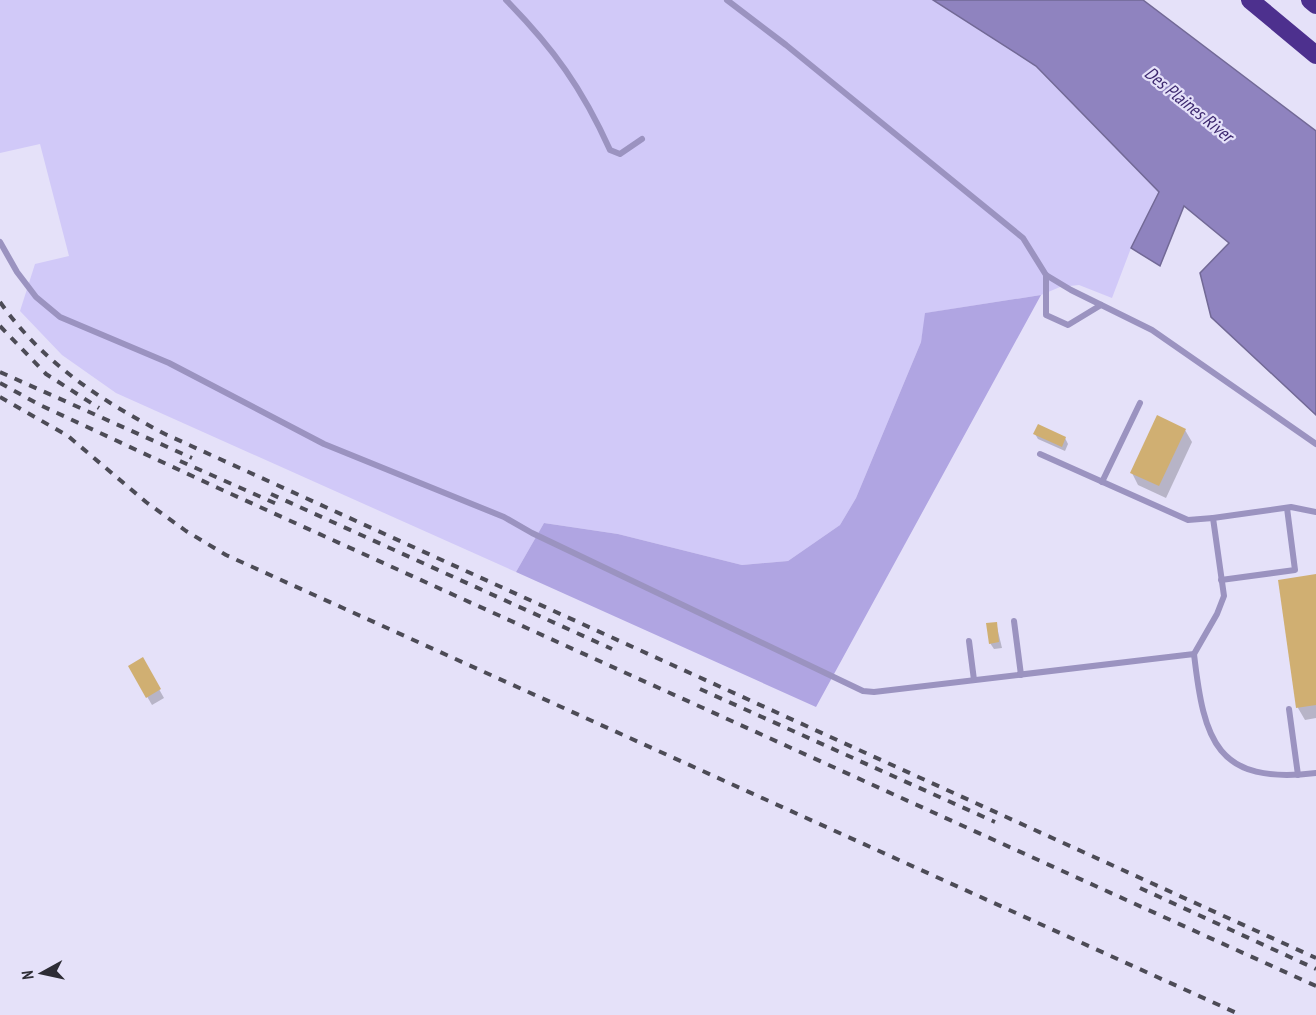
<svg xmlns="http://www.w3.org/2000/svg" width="1316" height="1015" font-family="'PT Sans Narrow',sans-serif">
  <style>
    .green { fill: #d1c9f8 }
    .forest { fill: #b0a5e2 }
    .water { fill: #8f83bf; stroke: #726996; stroke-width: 1.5 }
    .shadow { fill: #0003 }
    .building { fill: #d0af72 }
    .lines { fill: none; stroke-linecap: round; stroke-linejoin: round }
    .service { stroke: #9b93c0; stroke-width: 6 }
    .motorway { stroke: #4d308e; stroke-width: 18 }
    .rail { stroke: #4c4b56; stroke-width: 4; stroke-dasharray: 8 8; stroke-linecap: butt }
    .labels { text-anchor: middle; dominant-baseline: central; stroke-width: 4.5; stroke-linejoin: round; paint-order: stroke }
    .water-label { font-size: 18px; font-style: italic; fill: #3d286f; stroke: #e5e1f9 }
  </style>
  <rect width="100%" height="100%" fill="#e5e1f9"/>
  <path class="green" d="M0,0H933L1036,66L1159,192L1131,248L1112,298L1079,285L1060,287L1041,295L926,313L921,342L856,498L840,525L788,561L742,565L618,534L544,523L516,572L116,393L62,355L20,311L35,264L69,256L40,144L0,153Z"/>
  <path class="forest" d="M1041,295L816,707L516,572L544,523L618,534L742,565L788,561L840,525L856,498L921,342L925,313Z"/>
  <path class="water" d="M933,0H1143L1316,131V415L1211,317L1200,273L1229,243L1184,206L1160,266L1131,248L1159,192L1036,66Z"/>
  <g class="shadow">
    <path d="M1185,430L1192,442L1166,498L1138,485L1132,473Z"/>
    <path d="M1035,434L1065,438L1068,444L1065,451L1038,439Z"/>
    <path d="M1316,576V718L1305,720L1298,708Z"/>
    <path d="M996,623L1002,648L994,649L990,643Z"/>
    <path d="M142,659L164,698L152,705L130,667Z"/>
  </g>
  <g class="building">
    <path d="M1157,415L1186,429L1159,486L1130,473Z"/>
    <path d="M1038,424L1066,437L1062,447L1033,434Z"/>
    <path d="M1316,574V705L1296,708L1278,580Z"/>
    <path d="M997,622L999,642L989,644L986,623Z"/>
    <path d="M143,657L161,689L146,698L128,666Z"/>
  </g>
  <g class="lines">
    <g class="service">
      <path d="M506,0C554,49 582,88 610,150L620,154L642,139"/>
      <path d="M727,0L786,45L1023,238L1046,275L1071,290L1152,330L1316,444"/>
      <path d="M0,242L17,272L36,297L60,317L169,363L324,444L504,517L532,533L863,691L874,692L1194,654C1204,741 1216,785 1316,773"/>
      <path d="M1046,275V315L1068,325L1101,305"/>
      <path d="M1040,454L1188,520L1213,518L1224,596L1217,614L1194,654"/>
      <path d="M1102,482L1140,403"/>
      <path d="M1213,518L1291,507L1316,512"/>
      <path d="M1221,580L1295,570L1287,508"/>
      <path d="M1014,621L1021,675"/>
      <path d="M969,641L974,680"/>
      <path d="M1289,709L1298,775"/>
    </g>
    <g class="motorway">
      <path d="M1250,0L1316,55"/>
      <path d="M1310,0L1316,5"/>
    </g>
    <g class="rail">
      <path d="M0,302C43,363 100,400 165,434L1316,958"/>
      <path d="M0,326L46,374L99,408"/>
      <path d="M0,372L192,458"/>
      <path d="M0,383L40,405L218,488L1316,986"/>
      <path d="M0,397L68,436L146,502L186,531L226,555L1241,1015"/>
      <path d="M180,461L279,505"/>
      <path d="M271,494L612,649"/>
      <path d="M700,689L995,822"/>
      <path d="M1140,888L1316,969"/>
    </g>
  </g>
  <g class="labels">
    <g class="water-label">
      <text transform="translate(1189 104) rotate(39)">Des Plaines River</text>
    </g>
  </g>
  <g transform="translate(42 973) rotate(262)" stroke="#e5e1f9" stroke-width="4.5" paint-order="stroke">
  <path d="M0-4.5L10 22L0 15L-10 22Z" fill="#2d2c35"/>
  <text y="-9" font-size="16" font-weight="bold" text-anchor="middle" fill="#2d2c35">N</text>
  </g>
</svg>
